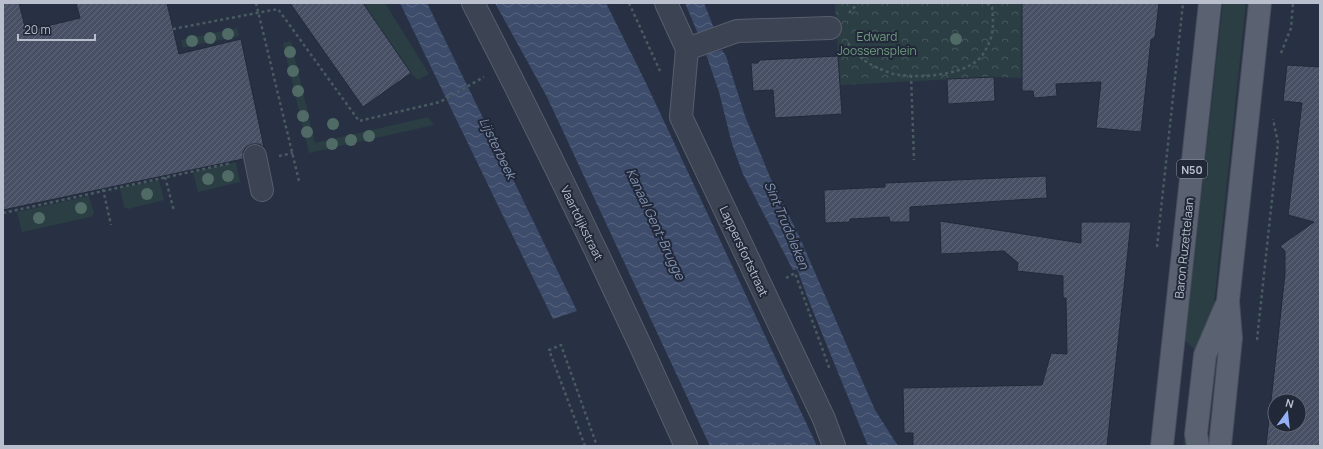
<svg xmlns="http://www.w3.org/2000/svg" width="1323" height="449" font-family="Manrope,sans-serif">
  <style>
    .green { fill: #2a3e44 }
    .forest { fill: url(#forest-crowns) }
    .water { fill: url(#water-waves) }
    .pier { fill: #283043 }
    .building { fill: url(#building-hatch); stroke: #232a3a; fill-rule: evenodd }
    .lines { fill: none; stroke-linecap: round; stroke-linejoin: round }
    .minor-casing { stroke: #575e6d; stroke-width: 24 }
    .primary-casing { stroke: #464c5c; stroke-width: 24 }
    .path { stroke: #485b60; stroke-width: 2.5; stroke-dasharray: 3 3; stroke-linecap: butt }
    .minor { stroke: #3c4352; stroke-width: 22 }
    .primary { stroke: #5a6272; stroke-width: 22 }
    .tree { fill: #506b65 }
    .labels { text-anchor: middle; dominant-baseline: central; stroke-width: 4; stroke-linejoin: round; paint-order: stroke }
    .shield { fill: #212838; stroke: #8b92a0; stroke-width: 1 }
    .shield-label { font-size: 11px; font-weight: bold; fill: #b9bfcc }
    .park-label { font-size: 12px; fill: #719c80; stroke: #212838 }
    .street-label { font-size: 12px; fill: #b9bfcc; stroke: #212838 }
    .water-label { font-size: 13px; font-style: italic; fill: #8291b2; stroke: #212838 }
  </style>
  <defs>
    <pattern id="forest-crowns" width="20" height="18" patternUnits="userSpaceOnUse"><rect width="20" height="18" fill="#2a3e44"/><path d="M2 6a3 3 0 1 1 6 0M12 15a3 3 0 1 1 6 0" fill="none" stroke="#47585e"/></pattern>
    <pattern id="water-waves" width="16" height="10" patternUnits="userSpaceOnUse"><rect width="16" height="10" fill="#3e4c6b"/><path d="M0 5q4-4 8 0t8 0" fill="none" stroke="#58647f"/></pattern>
    <pattern id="building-hatch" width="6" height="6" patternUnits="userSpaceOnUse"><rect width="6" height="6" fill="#475064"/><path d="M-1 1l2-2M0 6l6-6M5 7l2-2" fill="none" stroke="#5f6779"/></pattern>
  </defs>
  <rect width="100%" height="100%" fill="#283043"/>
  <g class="green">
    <path d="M363,3H385L429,74L418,80L411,73Z"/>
    <path d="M1223,3H1246L1211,332L1193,446H1183L1195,350L1185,340Z"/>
    <path d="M237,28L239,36L183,48L181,40Z"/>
    <path d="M291,41L315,143L428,117L434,125L309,153L283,43Z"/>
    <path d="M236,162L240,182L198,192L193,172Z"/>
    <path d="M159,180L164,200L128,209L124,207L120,188Z"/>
    <path d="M89,196L94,213L91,217L22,232L17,212Z"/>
  </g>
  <path class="forest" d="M835,3H1022V78L994,77L840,85Z"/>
  <g class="water">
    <path d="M400,3H427L577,311L553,319Z"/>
    <path d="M495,3H606L645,81L817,446H710L547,97Z"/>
    <path d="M685,3H704L715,31L699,36Z"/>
    <path d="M722,50L726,56L745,116L770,177L799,236L875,410L898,446H868L808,299L743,174L732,144L719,92L706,54Z"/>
  </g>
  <path class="pier" d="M797,269L830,359L806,300L791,271Z"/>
  <g class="building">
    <path d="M3,3H19L26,31L80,18L76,3H167L179,54L241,39L264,147L259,144H252L246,147L243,152V159L3,210Z"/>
    <path d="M290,3H363L411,73L363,107Z"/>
    <path d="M1022,3H1159L1155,37L1151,40L1141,132L1096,128L1101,82L1056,84L1057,96L1034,98L1033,91H1022Z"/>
    <path d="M838,56L842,114L775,118L773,90L753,91L751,63H758L760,60Z"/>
    <path d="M1287,65L1320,67V446H1266L1285,274V251L1280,246L1314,222L1288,215L1302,103L1283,101ZM1275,401H1299V425H1275Z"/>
    <path d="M994,77L995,101L948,104L947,79Z"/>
    <path d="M1046,176L1047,198L910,207V222H890L889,217L850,219V222L825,223L824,190L885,187V183Z"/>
    <path d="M940,221L1081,243V222H1131L1107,446H913V433H904L903,388L1042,385L1051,353L1067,354L1066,298H1063V276L1017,271L1018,263L1004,251L941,254Z"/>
  </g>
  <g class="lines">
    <defs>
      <g id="minor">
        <path d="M473,3C548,148 619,296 686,446"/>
        <path d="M666,3L687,49L681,117L824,419L834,446"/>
        <path d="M687,49L737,31L830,28"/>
        <path d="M255,156L262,190"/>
      </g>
      <g id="primary">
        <path d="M1162,446L1210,3"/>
        <path d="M1198,446L1196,434L1205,355L1226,306"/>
        <path d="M1220,446L1231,338L1228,301L1260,3"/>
      </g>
    </defs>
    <use href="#minor" class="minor-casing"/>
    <use href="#primary" class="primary-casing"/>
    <g class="path">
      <path d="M256,3L299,181"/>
      <path d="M629,3L660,71"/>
      <path d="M849,13L858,3"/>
      <path d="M173,29L278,9L359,121L440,102L484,77"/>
      <path d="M848,43C854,51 863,61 872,65C880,69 892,75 901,75C923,78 970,75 983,54C994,37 994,26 992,7L987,3"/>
      <path d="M1281,53L1291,28L1293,3"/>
      <path d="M911,75L914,160"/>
      <path d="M279,156L293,153"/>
      <path d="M165,177L174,211"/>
      <path d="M103,189L111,225"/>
      <path d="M3,213L231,163"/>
      <path d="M1157,247L1183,3"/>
      <path d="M786,278L795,273L830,370"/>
      <path d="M1257,340L1278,143L1273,119"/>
      <path d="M585,446L549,350L561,345L597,446"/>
    </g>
    <use href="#minor" class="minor"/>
    <use href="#primary" class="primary"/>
  </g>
  <g class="tree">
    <circle cx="228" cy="34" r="6"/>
    <circle cx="210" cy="38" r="6"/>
    <circle cx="956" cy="39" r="6"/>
    <circle cx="192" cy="41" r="6"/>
    <circle cx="290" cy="52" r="6"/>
    <circle cx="293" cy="71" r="6"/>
    <circle cx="298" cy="91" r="6"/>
    <circle cx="303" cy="116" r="6"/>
    <circle cx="333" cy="124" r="6"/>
    <circle cx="307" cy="132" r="6"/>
    <circle cx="369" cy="136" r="6"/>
    <circle cx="351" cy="140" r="6"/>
    <circle cx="332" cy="144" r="6"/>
    <circle cx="228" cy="176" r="6"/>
    <circle cx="208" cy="179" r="6"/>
    <circle cx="147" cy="194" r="6"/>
    <circle cx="81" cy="208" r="6"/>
    <circle cx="39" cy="218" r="6"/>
  </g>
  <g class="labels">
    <rect class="shield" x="1177" y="160" width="30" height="18" rx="3"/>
    <g class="shield-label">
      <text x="1192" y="169">N50</text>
    </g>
    <g class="park-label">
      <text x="877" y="36">Edward<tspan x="877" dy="14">Joossensplein</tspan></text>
    </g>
    <g class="street-label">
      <text transform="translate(582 223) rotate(64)">Vaartdijkstraat</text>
      <text transform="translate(1184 248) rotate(-84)">Baron Ruzettelaan</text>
      <text transform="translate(744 251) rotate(65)">Lappersfortstraat</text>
    </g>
    <g class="water-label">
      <text transform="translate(498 148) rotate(64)">Lijsterbeek</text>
      <text transform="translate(656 224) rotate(65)">Kanaal Gent-Brugge</text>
      <text transform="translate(787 225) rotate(67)">Sint Trudoleken</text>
    </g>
  </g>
  <rect width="1323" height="449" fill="none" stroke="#b9bfcc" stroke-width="8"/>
  <g transform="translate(1287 413) rotate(15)"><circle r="19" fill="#212838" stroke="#5e6473"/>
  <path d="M0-3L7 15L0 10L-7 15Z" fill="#94b0f6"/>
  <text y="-6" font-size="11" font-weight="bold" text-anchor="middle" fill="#b9bfcc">N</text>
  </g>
  <path d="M18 34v6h77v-6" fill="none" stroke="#b9bfcc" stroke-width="2"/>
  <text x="24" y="34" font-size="12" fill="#b9bfcc" stroke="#212838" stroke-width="3" paint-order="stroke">20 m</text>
</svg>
